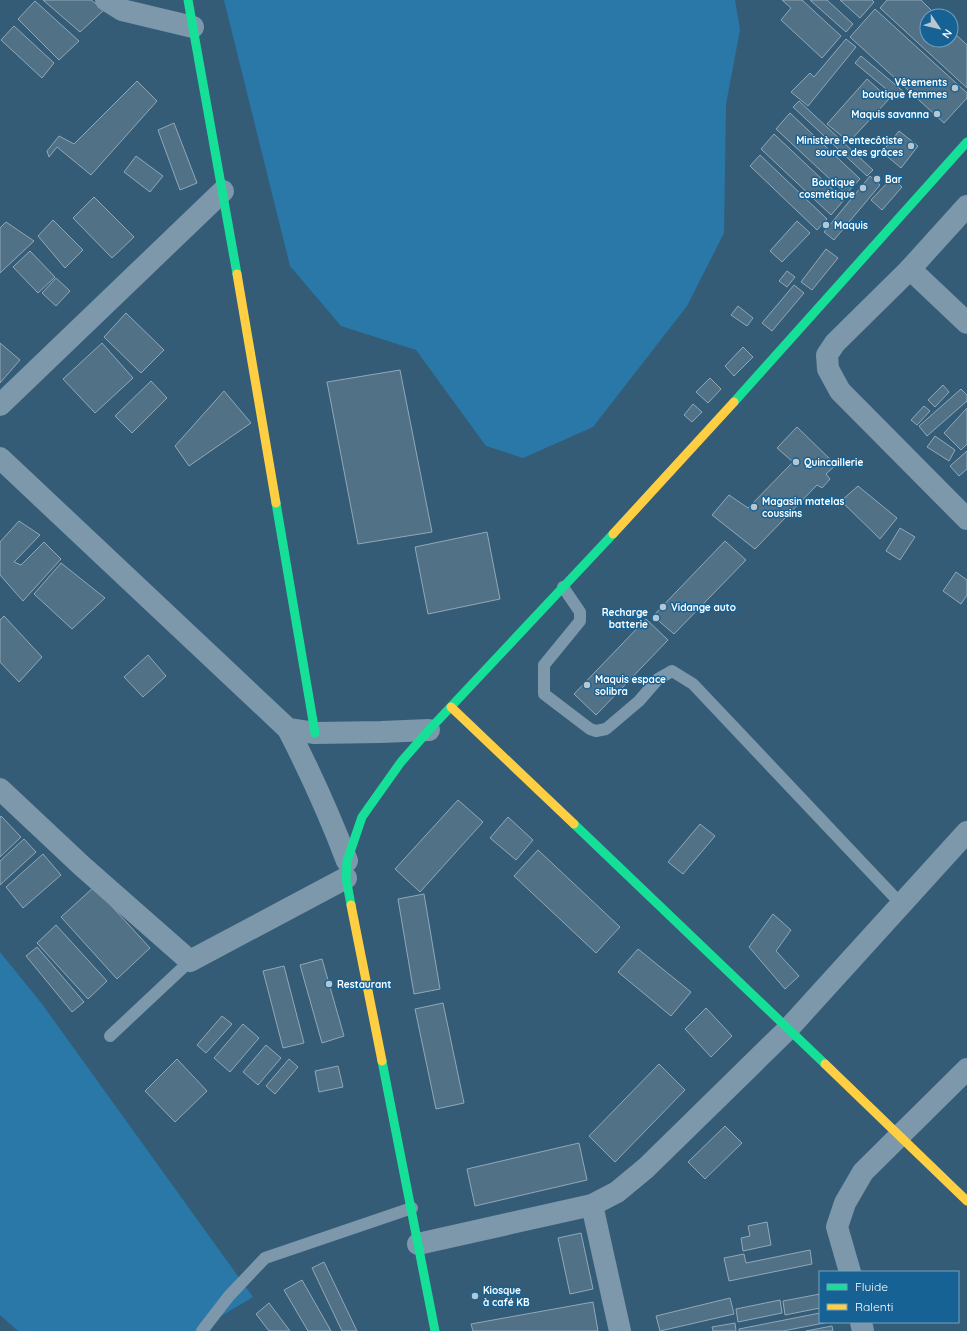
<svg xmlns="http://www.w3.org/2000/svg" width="967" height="1331" font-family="Quicksand,sans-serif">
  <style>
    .green { fill: #2978a8 }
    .building { fill: #517186; stroke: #91a8b8 }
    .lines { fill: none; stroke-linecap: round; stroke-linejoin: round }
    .lane { stroke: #7c98aa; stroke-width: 12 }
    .street { stroke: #7c98aa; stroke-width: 22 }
    .fast { stroke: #16e098; stroke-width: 9 }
    .slow { stroke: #ffcf43; stroke-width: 9 }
    .poi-dot { fill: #b8c6cf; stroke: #176294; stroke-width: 1.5 }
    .labels { text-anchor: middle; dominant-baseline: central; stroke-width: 3; stroke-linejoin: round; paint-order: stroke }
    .poi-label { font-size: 10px; font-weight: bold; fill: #fff; stroke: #176294; text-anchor: start }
  </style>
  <rect width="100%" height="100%" fill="#345c77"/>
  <g class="green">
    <path d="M224,0H735L740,30L726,104L724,233L687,306L593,427L523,458L486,446L416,350L341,326L290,266Z"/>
    <path d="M0,952L42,1004L253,1297L196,1331H18L0,1315Z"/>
  </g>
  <g class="building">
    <path d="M43,0H91L104,10L80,32Z"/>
    <path d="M782,0H802L841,36L822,58L781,20L791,8Z"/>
    <path d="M810,0H827L853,24L846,32Z"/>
    <path d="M840,0H872L874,2L860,18Z"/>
    <path d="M887,0H921L937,16H927V40H951V30L967,45V88L880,8Z"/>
    <path d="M35,1L79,41L59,60L18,19Z"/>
    <path d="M875,9L967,93V98L944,123L850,37Z"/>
    <path d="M14,26L54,63L42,78L1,40Z"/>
    <path d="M846,39L856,47L808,106L791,92L810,73L814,77Z"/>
    <path d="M861,56L904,92L898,99L855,63Z"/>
    <path d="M867,79L889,99L849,142L827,124Z"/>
    <path d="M137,81L157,101L91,175L57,147L49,157L47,151L59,136L74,144Z"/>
    <path d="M799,101L873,170L867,176L793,107Z"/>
    <path d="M790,113L860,179L846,194L776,129Z"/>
    <path d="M174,123L197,183L180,190L158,130Z"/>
    <path d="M899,131L918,146L901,168L882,152Z"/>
    <path d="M774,134L844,200L831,215L761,149Z"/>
    <path d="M760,155L827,219L817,230L750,166Z"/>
    <path d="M136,156L163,176L150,192L124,172Z"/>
    <path d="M870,176L880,185L834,240L824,232Z"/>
    <path d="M892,178L902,187L882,210L871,200Z"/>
    <path d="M94,197L134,237L112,258L73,218Z"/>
    <path d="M53,220L83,250L65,268L38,236Z"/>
    <path d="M797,221L810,233L782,262L770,251Z"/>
    <path d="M6,222L34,241L0,273V228Z"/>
    <path d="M826,249L838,258L812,290L801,282Z"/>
    <path d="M30,251L55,277L38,293L13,267Z"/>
    <path d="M787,271L795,277L787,287L779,281Z"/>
    <path d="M56,278L70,291L56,306L42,293Z"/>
    <path d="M794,285L804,293L772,331L762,323Z"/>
    <path d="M738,306L753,318L747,326L731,315Z"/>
    <path d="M126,313L164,350L141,373L104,337Z"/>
    <path d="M0,343L20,360L0,383Z"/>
    <path d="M102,343L133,378L95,413L63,379Z"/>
    <path d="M743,347L753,357L734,376L725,366Z"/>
    <path d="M400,370L432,532L358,544L327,382Z"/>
    <path d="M710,378L721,389L708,403L696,392Z"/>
    <path d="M151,381L167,398L132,433L115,416Z"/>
    <path d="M943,385L949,392L935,407L928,400Z"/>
    <path d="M961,389L967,395V401L927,436L919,426Z"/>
    <path d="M224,391L251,423L189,466L175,446Z"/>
    <path d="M693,404L702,412L692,422L684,415Z"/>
    <path d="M924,406L930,411L917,425L911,420Z"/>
    <path d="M967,408V444L961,450L944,433Z"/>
    <path d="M797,427L836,465L826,474L830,479L822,488L817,485L755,549L712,515L729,495L748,508L793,462L777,448Z"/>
    <path d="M935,436L955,450L949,461L927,447Z"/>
    <path d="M967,451V469L959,476L950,466Z"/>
    <path d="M858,486L897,518L880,539L841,501Z"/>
    <path d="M19,521L40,535L14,562L21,565L44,542L61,559L23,601L0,575V542Z"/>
    <path d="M900,528L915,537L900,560L886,551Z"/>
    <path d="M487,532L500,599L428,614L415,547Z"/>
    <path d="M725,541L746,560L674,634L653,616Z"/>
    <path d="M61,563L105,598L72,629L34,594Z"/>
    <path d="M956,572L967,580V595L961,604L943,591Z"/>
    <path d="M4,616L42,657L19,682L0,662V620Z"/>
    <path d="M646,619L668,640L596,715L574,694Z"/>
    <path d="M148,655L166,676L143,697L124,677Z"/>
    <path d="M458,800L483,822L420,892L395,869Z"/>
    <path d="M1,816L21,837L0,857V818Z"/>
    <path d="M508,817L533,840L516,860L490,838Z"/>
    <path d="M700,824L715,836L683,874L668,862Z"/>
    <path d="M24,839L36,852L0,885V861Z"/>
    <path d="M538,850L620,927L596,953L514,876Z"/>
    <path d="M43,854L61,875L23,908L6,887Z"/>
    <path d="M94,887L150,948L117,979L61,917Z"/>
    <path d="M424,894L440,989L414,994L398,899Z"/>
    <path d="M773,914L791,930L776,951L799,976L785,989L749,947Z"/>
    <path d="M56,925L107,981L88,999L37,943Z"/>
    <path d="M37,947L84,1002L72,1012L26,956Z"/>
    <path d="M638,949L691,992L671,1016L618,972Z"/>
    <path d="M322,959L344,1036L322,1043L300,965Z"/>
    <path d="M284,966L304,1043L283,1048L263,971Z"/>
    <path d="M443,1003L464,1103L436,1109L415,1009Z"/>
    <path d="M706,1008L732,1036L711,1057L685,1029Z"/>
    <path d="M222,1016L232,1024L206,1053L197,1045Z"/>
    <path d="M243,1024L259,1038L230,1072L214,1058Z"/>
    <path d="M266,1045L281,1058L258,1085L243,1072Z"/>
    <path d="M177,1059L207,1091L175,1122L145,1091Z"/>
    <path d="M289,1059L298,1067L275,1094L266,1086Z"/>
    <path d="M659,1064L685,1090L615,1162L589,1136Z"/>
    <path d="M338,1066L343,1087L319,1092L315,1071Z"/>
    <path d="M725,1126L742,1143L705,1179L688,1162Z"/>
    <path d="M579,1143L587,1180L475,1206L467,1169Z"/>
    <path d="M767,1222L771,1245L743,1251L741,1238L750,1236L748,1226Z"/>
    <path d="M581,1233L593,1289L570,1294L558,1238Z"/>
    <path d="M810,1250L812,1264L729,1281L724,1258L744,1254L746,1263Z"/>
    <path d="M324,1262L357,1331H342L312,1268Z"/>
    <path d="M302,1280L331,1331H308L284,1290Z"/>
    <path d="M820,1294V1308L785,1315L783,1301Z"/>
    <path d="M730,1298L734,1314L660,1331L656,1316Z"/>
    <path d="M780,1300L782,1313L738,1322L736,1309Z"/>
    <path d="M593,1302L598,1331H473L471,1324Z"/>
    <path d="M269,1303L290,1331H269L256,1314Z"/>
    <path d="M820,1313V1322H829L783,1331H739V1329Z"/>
    <path d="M735,1323L736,1331H713L712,1327Z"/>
    <path d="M832,1326L833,1331H806Z"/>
  </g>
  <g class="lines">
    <g class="lane">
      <path d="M563,587L580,612V621L544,665V694L590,729L596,731L606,729L639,701L658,679L672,671L693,684L901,904"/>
      <path d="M110,1036L190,961"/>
      <path d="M202,1331L229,1296L265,1258L412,1208"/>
    </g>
    <g class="street">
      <path d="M106,0L122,10L193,27"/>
      <path d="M967,206L910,269L967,323"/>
      <path d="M910,269L835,343L827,355L828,369L840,391L967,519"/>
      <path d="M0,405L223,191"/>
      <path d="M0,458L288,729L315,733L381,732L429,730"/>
      <path d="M288,729C310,772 330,816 347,861"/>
      <path d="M0,789L82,866L190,961L346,878"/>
      <path d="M592,1205L620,1331"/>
      <path d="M418,1244L592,1205L617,1192L646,1168L788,1029L967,832"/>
      <path d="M850,1272L837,1227L845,1203L863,1172L967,1069"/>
      <path d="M861,1322L863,1331"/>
    </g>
    <g class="fast">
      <path d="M188,0L237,274"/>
      <path d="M734,402L967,142"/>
      <path d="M276,503L315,733"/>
      <path d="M574,824L825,1064"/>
      <path d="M351,905L346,878L347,861L362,817L401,762L429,730L613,534"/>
      <path d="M382,1061L435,1331"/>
    </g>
    <g class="slow">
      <path d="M237,274L276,503"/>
      <path d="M613,534L734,402"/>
      <path d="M451,707L574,824"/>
      <path d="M351,905L382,1061"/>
      <path d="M825,1064L967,1201"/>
    </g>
  </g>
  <g class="poi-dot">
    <circle cx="955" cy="88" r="4"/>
    <circle cx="937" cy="114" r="4"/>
    <circle cx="911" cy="146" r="4"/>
    <circle cx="877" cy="179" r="4"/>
    <circle cx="863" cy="188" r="4"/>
    <circle cx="826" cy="225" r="4"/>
    <circle cx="796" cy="462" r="4"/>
    <circle cx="754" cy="507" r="4"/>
    <circle cx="663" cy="607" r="4"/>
    <circle cx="656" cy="618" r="4"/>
    <circle cx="587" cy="685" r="4"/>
    <circle cx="329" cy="984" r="4"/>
    <circle cx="475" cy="1296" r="4"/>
  </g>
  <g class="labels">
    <g class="poi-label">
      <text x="947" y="82" text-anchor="end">Vêtements<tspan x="947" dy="12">boutique femmes</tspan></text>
      <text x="929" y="114" text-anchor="end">Maquis savanna</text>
      <text x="903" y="140" text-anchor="end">Ministère Pentecôtiste<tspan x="903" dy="12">source des grâces</tspan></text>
      <text x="885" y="179">Bar</text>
      <text x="855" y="182" text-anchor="end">Boutique<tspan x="855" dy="12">cosmétique</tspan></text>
      <text x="834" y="225">Maquis</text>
      <text x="804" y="462">Quincaillerie</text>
      <text x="762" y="501">Magasin matelas<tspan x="762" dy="12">coussins</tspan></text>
      <text x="671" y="607">Vidange auto</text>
      <text x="648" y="612" text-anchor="end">Recharge<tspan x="648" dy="12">batterie</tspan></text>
      <text x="595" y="679">Maquis espace<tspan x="595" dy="12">solibra</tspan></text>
      <text x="337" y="984">Restaurant</text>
      <text x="483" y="1290">Kiosque<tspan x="483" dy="12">à café KB</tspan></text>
    </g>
  </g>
  <rect x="819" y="1271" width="140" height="52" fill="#176294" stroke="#74a1bf"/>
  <rect x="827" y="1284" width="20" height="6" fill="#16e098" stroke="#74a1bf"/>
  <text x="855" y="1291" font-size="12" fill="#ffffff">Fluide</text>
  <rect x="827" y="1304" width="20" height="6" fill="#ffcf43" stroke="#74a1bf"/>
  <text x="855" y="1311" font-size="12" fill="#ffffff">Ralenti</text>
  <g transform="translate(939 28) rotate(125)"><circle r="19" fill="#176294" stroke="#74a1bf"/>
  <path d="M0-3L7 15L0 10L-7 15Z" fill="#b8c6cf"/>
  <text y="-6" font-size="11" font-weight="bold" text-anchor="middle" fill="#ffffff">N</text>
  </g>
</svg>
